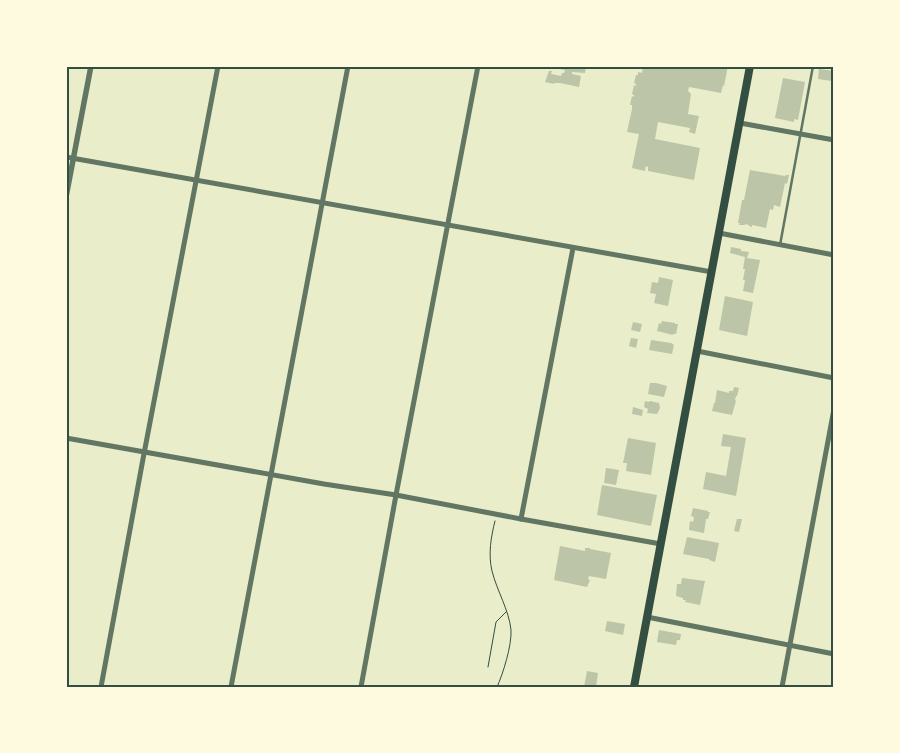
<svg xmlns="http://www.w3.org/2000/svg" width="900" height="753" font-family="Arial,sans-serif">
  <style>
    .building { fill: #bcc5a7 }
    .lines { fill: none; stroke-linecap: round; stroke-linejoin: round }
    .path { stroke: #344e41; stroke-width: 1 }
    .service { stroke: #617663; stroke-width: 2.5 }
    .minor { stroke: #617663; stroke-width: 5 }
    .tertiary { stroke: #617663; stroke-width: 5.5 }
    .primary { stroke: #344e41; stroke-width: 8 }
    .neatline { fill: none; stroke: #344e41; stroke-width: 2 }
  </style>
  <rect width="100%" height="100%" fill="#e9edc9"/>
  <g class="building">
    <path d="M548,66H586L585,73L572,72V74L581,76L579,87L560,83H554V84L545,82L549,71H552L551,74L561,76L562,73H564L565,70L548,67Z"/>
    <path d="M643,66H728L724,86L723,85L721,93L689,87L688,91L691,94L688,114L699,116L695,134L689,132L690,128L658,122L655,139L700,148L694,180L648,171V167L646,166L645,171L632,168L639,134L627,132L632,109V105H630L632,96L634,97V95L632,94L634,85L636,86V84L634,83L636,75H638V72L642,73Z"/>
    <path d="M819,69L834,71L832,81L818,79Z"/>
    <path d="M783,78L805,82L798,120L794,119V122L775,118Z"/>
    <path d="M750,170L785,176L786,175H789L787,184L785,183L780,207L774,205L773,210L770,209L766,228L752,225V227L749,226V225L745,224V225H739L740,223H738L742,200H744Z"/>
    <path d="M731,247L741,249V251L749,252L747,258L760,260L753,293L743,291L745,280H743L745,269H743L745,257L730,253Z"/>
    <path d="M659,277L673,280L668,306L654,303L656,294L650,293L652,282L658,283Z"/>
    <path d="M725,296L753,302L747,336L719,330Z"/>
    <path d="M662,321L675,323V324H678L676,334H673V335L657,331L659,323L661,324Z"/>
    <path d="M633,322L642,324L640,332L631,330Z"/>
    <path d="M631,338L638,339L636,348L629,346Z"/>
    <path d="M651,340L671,343L674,345L672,354L649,350Z"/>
    <path d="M650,383H656L667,386L664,397L648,394Z"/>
    <path d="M734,387L739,388L737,396H736L735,400L736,401L732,415L712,411L714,403H715L717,390L729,393V391H733Z"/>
    <path d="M645,401L649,402L650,401L659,403L660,408L657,414L647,413L648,409L644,407Z"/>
    <path d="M633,407L643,410L642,416L632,414Z"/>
    <path d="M723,434L746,438L736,496L703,489L706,472L726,476L731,447L721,446Z"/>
    <path d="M628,438L656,443L651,475L626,471L627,463H623Z"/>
    <path d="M606,468L619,470L616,485L604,483Z"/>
    <path d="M602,485L657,495L651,526L597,515Z"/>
    <path d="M693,508L708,511V512H710L708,519H706L704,533L689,530L690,521L693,522L694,517L691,516Z"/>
    <path d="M737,519H742L739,532L734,531Z"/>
    <path d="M687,537L719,543L715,562L709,560V559L683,554Z"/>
    <path d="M560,546L585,551V548H590V549L611,553L606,579L589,576L588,579L590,580L587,587L554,580Z"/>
    <path d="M682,578L705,581L700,605L685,602L686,600H683V598L676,596L677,584H681Z"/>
    <path d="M607,621L625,624L623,635L605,631Z"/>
    <path d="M659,630L681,634L680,640H677L676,645L657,642Z"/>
    <path d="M587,671L598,673L596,687H584Z"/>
  </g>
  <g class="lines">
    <g class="path">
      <path d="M495,521C491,537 488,554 492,571C497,591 509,610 511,630C512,645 503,674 497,687"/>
      <path d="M488,667L496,622L506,612"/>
    </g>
    <path class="service" d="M780,245L813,66"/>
    <g class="minor">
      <path d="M740,123L834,140"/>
      <path d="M66,157L712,272"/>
      <path d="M719,233L834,255"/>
      <path d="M697,351L834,378"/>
      <path d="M66,438L324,484L396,495L521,519L661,544"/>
      <path d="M521,519L573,248"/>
      <path d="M647,617L834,654"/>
      <path d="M101,687L143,459L218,66"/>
      <path d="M231,687L348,66"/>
      <path d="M361,687L396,495L478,66"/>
      <path d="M782,687L834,409"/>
    </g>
    <path class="tertiary" d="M66,197L91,66"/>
    <path class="primary" d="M634,687L750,66"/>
  </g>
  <rect width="900" height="753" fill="none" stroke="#fefae0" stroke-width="135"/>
  <rect x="68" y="68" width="764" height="618" class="neatline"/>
</svg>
